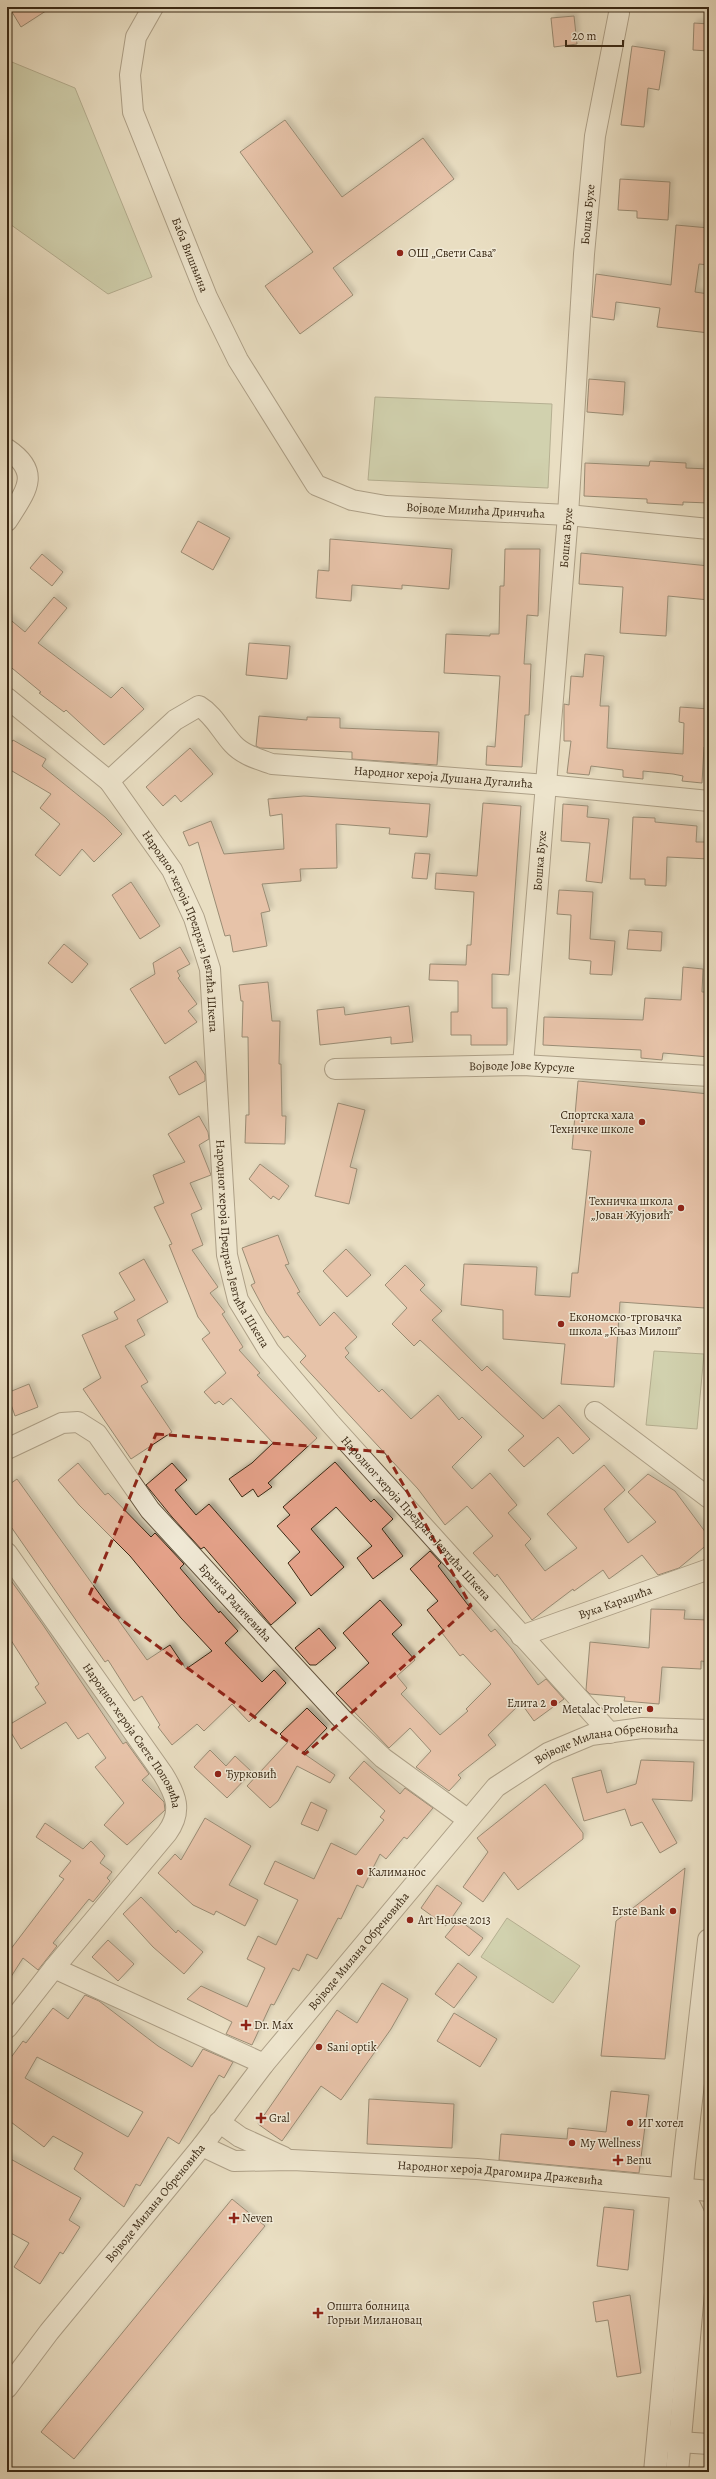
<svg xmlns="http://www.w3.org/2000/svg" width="716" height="2479" font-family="Alegreya,serif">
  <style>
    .green { fill: #b4c295; stroke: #777655 }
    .building { fill: #e5a28a; stroke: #3a2915; fill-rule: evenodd; filter: url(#shadow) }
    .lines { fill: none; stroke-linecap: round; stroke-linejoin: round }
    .minor-casing { stroke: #665640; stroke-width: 22 }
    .tertiary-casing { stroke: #665640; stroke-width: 24 }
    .minor { stroke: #f1ead7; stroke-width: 20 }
    .tertiary { stroke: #f1ead7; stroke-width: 22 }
    .marked { fill: none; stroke: #8f2418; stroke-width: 3; stroke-dasharray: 8 5; stroke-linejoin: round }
    .poi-dot { fill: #8f2418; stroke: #f1ead7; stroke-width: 1.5 }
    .labels { text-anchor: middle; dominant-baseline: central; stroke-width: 3; stroke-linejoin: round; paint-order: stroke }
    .street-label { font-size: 12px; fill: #3a2915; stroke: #f1ead7 }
    .poi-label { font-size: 12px; fill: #3a2915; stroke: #f1ead7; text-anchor: start }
  </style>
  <defs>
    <filter id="shadow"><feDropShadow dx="3.5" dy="-3.5" stdDeviation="2" flood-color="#0004"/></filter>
  </defs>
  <rect width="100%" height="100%" fill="#e9dec2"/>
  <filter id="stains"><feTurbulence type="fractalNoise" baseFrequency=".005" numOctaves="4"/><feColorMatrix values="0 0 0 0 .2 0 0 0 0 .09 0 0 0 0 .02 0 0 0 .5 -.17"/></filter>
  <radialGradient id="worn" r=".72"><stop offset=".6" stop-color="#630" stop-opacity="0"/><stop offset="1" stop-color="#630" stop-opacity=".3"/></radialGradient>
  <g class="green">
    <path d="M7,60L75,88L152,277L108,294L7,222Z"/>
    <path d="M375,397L552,404L548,488L368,480Z"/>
    <path d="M654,1351L704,1354L697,1429L646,1425Z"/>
    <path d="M507,1918L580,1966L553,2003L481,1957Z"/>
  </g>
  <g class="building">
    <path d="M9,7H52L21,27Z"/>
    <path d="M574,16L577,44L554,47L551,18Z"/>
    <path d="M694,23L709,24V51L693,50Z"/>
    <path d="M632,46L665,51L659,90L648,88L644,127L621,125Z"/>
    <path d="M285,120L342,197L423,138L454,179L333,268L353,295L300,334L265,286L313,252L240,152Z"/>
    <path d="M620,179L670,182L668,220L637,218V211L618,210Z"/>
    <path d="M676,225L709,228V265L699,264L695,292L709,294V333L657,327L660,308L616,302L614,320L592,317L596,274L671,285Z"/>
    <path d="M589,379L625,382L623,415L587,412Z"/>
    <path d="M650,461L686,463V468L709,469V503L683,502V505L647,503V499L584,496L585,463L649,466Z"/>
    <path d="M198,521L230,538L213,570L181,552Z"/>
    <path d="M330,539L452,549L449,589L402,585V589L352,585L351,601L316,598L318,570L329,571Z"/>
    <path d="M505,549H540L538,616L527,615L524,664H531L529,715H525L522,767L486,765L487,746L495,747L500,676L444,673L446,634L490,636V634H499L500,586H504Z"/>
    <path d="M581,553L709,566V600L668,596L666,636L620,633L623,587L579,584Z"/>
    <path d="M42,554L63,572L52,586L30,568Z"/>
    <path d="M54,597L67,608L38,643L111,698L122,687L144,709L104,745L66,710L64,712L39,693L41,692L7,664V617L25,632Z"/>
    <path d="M249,643L290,646L287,679L246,675Z"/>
    <path d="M585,654L604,656L600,706H609L607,748L683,754L684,723L679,722L680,707L709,709L708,747H704L702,783L682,781L683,776L673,774L643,771V779L623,777V770L591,766L589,775L567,773L571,741H564V704L569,705L571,676L583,677Z"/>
    <path d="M259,716L307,720V717L340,718V728L439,732L437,765L352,759V752L260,748L256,746Z"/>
    <path d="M13,740L46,759L42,766L105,817L122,834L94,862L82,849L60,876L35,855L60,824L40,808L51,794L7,768V749Z"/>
    <path d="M190,748L213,774L181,802L175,795L163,806L146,787Z"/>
    <path d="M304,796L430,804L427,837L389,834L390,828L336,824L337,868L300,869L301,881L262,884L270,911L261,913L267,946L233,952L230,935L225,936L198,842L189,846L183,832L211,821L224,854L284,849L282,814L270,816L268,799Z"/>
    <path d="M483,803L521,806L509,975L492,974V1008H507V1045H471V1035H451V1012H458V981L429,980L430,964L466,965L467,945H471L474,892L435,889L436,873L477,876Z"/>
    <path d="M563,804L588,806L587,817L609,819L602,883L586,881L590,843L561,841Z"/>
    <path d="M633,817L655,818V822L697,826L696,842H709V859L667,857L666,886L645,885V879H630Z"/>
    <path d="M415,853L430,854L427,879L412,878Z"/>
    <path d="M131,882L160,926L140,939L112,895Z"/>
    <path d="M559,890L593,892L590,939L615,941L612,975L590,974L591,961L569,959L571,915L557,914Z"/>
    <path d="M629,930L662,932L661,951L627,949Z"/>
    <path d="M64,944L88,964L72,983L48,963Z"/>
    <path d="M180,947L190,964L177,971L180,976L178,978L197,1004L188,1011L197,1022L165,1044L130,989L155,974L153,963Z"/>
    <path d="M683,967L703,969L702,992H709V1057L663,1053L662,1060L641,1058V1050L543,1045L544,1017L643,1020L645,998L681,1000Z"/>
    <path d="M268,982L272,1021H280L279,1064H281L282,1116H286L285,1144L245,1143L246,1115H249L248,1037H242L243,1001H241L239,985Z"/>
    <path d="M409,1006L413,1042L391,1044V1037L320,1045L317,1010L344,1007L345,1015Z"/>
    <path d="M196,1061L205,1075V1081L179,1095L169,1077Z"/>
    <path d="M578,1081L709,1094V1251L705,1308L620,1302L614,1387L561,1384L565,1344L503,1339V1310L461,1305L464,1264L537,1267L535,1295L570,1297L572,1273H578L591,1151L572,1149Z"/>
    <path d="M338,1103L365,1110L350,1167L357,1169L349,1204L315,1196Z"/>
    <path d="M199,1116L208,1132L209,1139L199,1145L211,1175L190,1183L202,1209L191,1214L203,1245L192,1250L218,1287L210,1293L225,1312L222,1314L243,1347L239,1350L260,1373L257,1375L317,1438L268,1483L272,1487L258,1497L253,1489L242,1497L229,1479L252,1463L273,1443L231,1398L223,1405L219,1401L215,1404L204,1392L226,1373L202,1339L210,1333L198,1317L169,1245L172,1244L154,1207L164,1203L153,1175L185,1162L168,1134Z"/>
    <path d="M260,1164L289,1186L279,1200L273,1196L271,1199L249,1179Z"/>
    <path d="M278,1235L289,1264L285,1265L300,1292L297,1293L320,1326L334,1312L357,1337L345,1348L349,1353L345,1357L379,1392L382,1389L411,1419L438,1395L459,1420L462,1417L482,1437L452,1467L472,1489L490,1473L517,1505L508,1513L531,1539L525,1545L545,1571L577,1548L547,1514L604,1465L625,1490L604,1509L628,1543L656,1522L628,1492L648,1474L675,1491L709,1537V1543L679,1568L658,1575L642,1555L609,1579L603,1570L574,1591L573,1589L532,1620L497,1574L495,1577L473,1553L493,1536L467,1506L445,1525L418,1489L300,1362L306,1356L288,1336L284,1338L266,1313L251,1285L255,1283L242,1248Z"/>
    <path d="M346,1249L371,1275L347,1297L323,1271Z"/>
    <path d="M144,1259L168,1302L137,1320L145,1335L125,1346L148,1382L141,1386L172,1432L131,1459L83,1389L101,1378L82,1335L118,1319L114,1312L135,1300L119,1273Z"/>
    <path d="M405,1265L425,1285L420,1290L442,1311L432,1320L482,1371L487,1366L543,1419L559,1405L590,1439L573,1454L558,1437L524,1467L508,1450L524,1436L420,1340L414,1346L392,1324L407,1308L385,1285Z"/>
    <path d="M29,1384L38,1407L15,1416L7,1393Z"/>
    <path d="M335,1462L371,1502L374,1499L393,1519L382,1529L403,1556L373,1579L357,1558L372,1546L336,1507L311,1529L344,1567L311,1596L288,1563L300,1552L277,1526L290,1515L283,1507Z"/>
    <path d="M78,1463L105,1495L108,1493L151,1537L155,1533L184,1564L180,1568L219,1613L220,1611L238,1631L225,1643L262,1682L274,1670L286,1683L249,1722L232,1704L204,1731L197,1724L172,1745L158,1727L160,1725L142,1696L134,1701L108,1660L105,1662L7,1521V1486L17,1479L147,1660L170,1645L186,1669L212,1651L181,1618L130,1556L79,1505L58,1480Z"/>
    <path d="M172,1463L187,1480L175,1490L196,1515L209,1504L296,1603L271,1625L204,1547L201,1549L172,1517L146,1485Z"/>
    <path d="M430,1551L441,1563L438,1566L468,1605L491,1632L495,1629L512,1649L538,1685L546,1679L564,1699L534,1721L521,1703L488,1735L496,1745L458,1775L461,1778L449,1791L416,1767L431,1751L410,1728L389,1748L336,1693L369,1663L343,1633L380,1600L402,1625L392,1634L415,1660L397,1676L407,1688L401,1694L440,1735L468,1711L466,1709L491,1684L463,1654L460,1656L442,1633L444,1631L427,1610L438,1601L410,1569Z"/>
    <path d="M7,1575L43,1625L123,1744L126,1742L149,1774L142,1780L164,1802L165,1810L127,1845L104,1825L124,1803L95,1767L106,1758L88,1733L78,1739L66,1722L21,1749L7,1726L46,1703L35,1687L39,1684L7,1634Z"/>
    <path d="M651,1609L685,1610L684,1619L707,1620L706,1628H709V1662L701,1661V1669L662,1667L659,1704L624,1701L625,1697L590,1694L586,1690L590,1642L649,1648Z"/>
    <path d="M319,1628L336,1648L316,1665H310L295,1648Z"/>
    <path d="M307,1708L327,1728L303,1753L335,1775L330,1783L297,1766L278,1801L270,1808L247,1786L288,1742L280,1734Z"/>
    <path d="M210,1750L226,1766L235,1756L252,1772L227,1798L194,1767Z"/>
    <path d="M641,1760L694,1762L692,1801L652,1799L677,1843L660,1853L642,1822L631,1826L625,1809L584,1821L572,1778L601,1770L607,1793L636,1784Z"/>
    <path d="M364,1761L400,1794L405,1788L433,1808L407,1839L404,1837L386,1859L380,1854L363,1888L357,1885L341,1919L338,1918L317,1959L307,1954L299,1971L293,1968L274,2005L271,2004L252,2045L226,2034L232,2022L187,1999L201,1986L247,2007L265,1968L247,1959L258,1936L276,1945L298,1900L264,1884L275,1861L314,1879L331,1843L356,1855L384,1820L380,1817L385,1811L349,1778Z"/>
    <path d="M545,1784L583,1833V1839L518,1890L504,1872L483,1902L463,1887L488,1852L477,1838Z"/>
    <path d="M311,1802L327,1810L318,1831L301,1824Z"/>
    <path d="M205,1818L251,1846L229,1885L258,1900L245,1926L216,1911L214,1915L193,1905L158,1873L175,1854L181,1860Z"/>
    <path d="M45,1823L83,1849L91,1841L105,1856L100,1863L112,1872L107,1878L110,1881L93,1902L89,1899L53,1943L57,1946L38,1970L23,1958L7,1983V1954L64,1879L59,1876L71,1861L36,1837Z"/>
    <path d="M685,1868L665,2059L601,2056L616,1921Z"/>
    <path d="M437,1885L462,1903L446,1926L421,1908Z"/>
    <path d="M141,1897L176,1933L178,1930L203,1952L184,1974L153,1947L123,1914Z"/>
    <path d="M459,1920L483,1938L469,1956L445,1937Z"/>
    <path d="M108,1940L134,1964L118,1981L92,1957Z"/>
    <path d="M458,1963L477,1977L454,2008L435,1994Z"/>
    <path d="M382,1983L408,1999L391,2029L341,2100L321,2086L282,2141L258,2124L337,2010L357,2023Z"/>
    <path d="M85,1995L99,2001L158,2046L192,2067L203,2049L233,2062L224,2078L219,2075L179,2144L168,2137L140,2186L136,2184L124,2207L74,2169L83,2153L53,2136L44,2147L7,2119V2063L23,2041L26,2043L53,2008L68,2019ZM37,2057L143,2112L128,2137L25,2078Z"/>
    <path d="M454,2013L497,2039L480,2067L437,2041Z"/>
    <path d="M611,2091L649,2095L639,2173L499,2160L501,2134L567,2139L568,2128L606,2132Z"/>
    <path d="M369,2099L454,2104L452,2148L367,2144Z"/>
    <path d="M7,2157L81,2198L69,2220L80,2227L63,2254L60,2252L40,2284L14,2267L29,2243L7,2231Z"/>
    <path d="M232,2199L265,2226L74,2459L41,2432Z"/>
    <path d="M604,2207L634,2210L628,2270L597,2266Z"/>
    <path d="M630,2295L641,2373L617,2377L608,2320L596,2322L593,2302Z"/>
  </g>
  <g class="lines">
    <defs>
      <g id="minor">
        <path id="s1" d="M153,7L136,37L130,75L133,112L207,297L238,360L316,485L352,500L386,506L568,515L709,529"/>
        <path d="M7,449C43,473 25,492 7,521"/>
        <path id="s2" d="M7,698L109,781L172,870L194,918L210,969L227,1255L238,1300L269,1351L330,1423L610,1733"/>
        <path id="s3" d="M109,781L175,720L199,706C214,715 221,731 233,744C243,755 258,759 272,764L547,785L709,801"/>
        <path id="s4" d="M523,1065L568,515L584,254L595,136L619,13"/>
        <path id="s5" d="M335,1069L523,1065L709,1076"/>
        <path d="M595,1412L709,1498"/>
        <path id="s6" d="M7,1449L62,1423L78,1422L97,1434L150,1510L343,1720L383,1758L467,1819"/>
        <path id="s7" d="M7,1553L163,1774C176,1795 183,1811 167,1833L54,1968L7,2028"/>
        <path id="s8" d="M521,1636L709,1569"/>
        <path d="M54,1968L264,2064"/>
        <path d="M219,2122L240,2137L284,2157"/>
        <path id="s9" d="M202,2146L234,2161L292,2160L477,2169L709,2191"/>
        <path id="s10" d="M7,2388L49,2332L202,2146L264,2064L496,1787L548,1753L591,1735L642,1728L709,1730"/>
        <path d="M664,2441L709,2444"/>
      </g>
      <g id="tertiary">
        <path d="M655,2472L684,2163L709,1940"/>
        <path d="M677,2472L698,2236L695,2218L681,2189"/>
      </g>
    </defs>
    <use href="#minor" class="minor-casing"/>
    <use href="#tertiary" class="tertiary-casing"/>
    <use href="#minor" class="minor"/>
    <use href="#tertiary" class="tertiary"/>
  </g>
  <path d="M0 0H716V2479H0ZM156,1434L385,1452L471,1606L305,1754L89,1596Z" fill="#e9dec2" fill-opacity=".55" fill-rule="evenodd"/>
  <path class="marked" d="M156,1434L385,1452L471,1606L305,1754L89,1596Z"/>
  <g class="poi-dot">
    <circle cx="400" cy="253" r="4"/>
    <circle cx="642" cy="1122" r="4"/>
    <circle cx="681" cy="1208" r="4"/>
    <circle cx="561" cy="1324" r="4"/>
    <circle cx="554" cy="1703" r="4"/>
    <circle cx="650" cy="1709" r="4"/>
    <circle cx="218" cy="1774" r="4"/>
    <circle cx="360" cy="1872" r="4"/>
    <circle cx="673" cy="1911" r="4"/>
    <circle cx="410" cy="1920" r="4"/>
    <path d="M244 2019h4v4h4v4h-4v4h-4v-4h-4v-4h4z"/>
    <circle cx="319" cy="2047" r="4"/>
    <path d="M259 2112h4v4h4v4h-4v4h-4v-4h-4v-4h4z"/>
    <circle cx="630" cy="2123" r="4"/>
    <circle cx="572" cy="2143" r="4"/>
    <path d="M616 2154h4v4h4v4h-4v4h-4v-4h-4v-4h4z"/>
    <path d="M232 2212h4v4h4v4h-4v4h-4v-4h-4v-4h4z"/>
    <path d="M316 2307h4v4h4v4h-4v4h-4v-4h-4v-4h4z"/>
  </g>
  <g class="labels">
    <g class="street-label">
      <text stroke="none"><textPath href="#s4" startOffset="853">Бошка Бухе</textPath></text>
      <text stroke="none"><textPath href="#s1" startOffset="264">Баба Вишњина</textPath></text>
      <text stroke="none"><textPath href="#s1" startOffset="690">Војводе Милића Дринчића</textPath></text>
      <text stroke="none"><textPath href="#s4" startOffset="529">Бошка Бухе</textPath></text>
      <text stroke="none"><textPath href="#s3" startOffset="385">Народног хероја Душана Дугалића</textPath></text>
      <text stroke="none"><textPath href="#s4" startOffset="205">Бошка Бухе</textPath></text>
      <text stroke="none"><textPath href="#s2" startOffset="302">Народног хероја Предрага Јевтића Шкепа</textPath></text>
      <text stroke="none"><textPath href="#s5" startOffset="187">Војводе Јове Курсуле</textPath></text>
      <text stroke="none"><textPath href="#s2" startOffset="626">Народног хероја Предрага Јевтића Шкепа</textPath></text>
      <text stroke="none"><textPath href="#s2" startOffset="962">Народног хероја Предрага Јевтића Шкепа</textPath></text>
      <text stroke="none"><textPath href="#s8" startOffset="100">Вука Караџића</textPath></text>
      <text stroke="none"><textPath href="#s6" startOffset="318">Бранка Радичевића</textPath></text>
      <text stroke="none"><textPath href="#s7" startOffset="222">Народног хероја Свете Поповића</textPath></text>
      <text stroke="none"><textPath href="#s10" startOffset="897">Војводе Милана Обреновића</textPath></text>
      <text stroke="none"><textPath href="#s10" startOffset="561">Војводе Милана Обреновића</textPath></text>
      <text stroke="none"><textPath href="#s9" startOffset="302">Народног хероја Драгомира Дражевића</textPath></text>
      <text stroke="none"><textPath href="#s10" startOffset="237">Војводе Милана Обреновића</textPath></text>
    </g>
    <g class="poi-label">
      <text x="408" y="253">ОШ „Свети Сава”</text>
      <text x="634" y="1115" text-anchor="end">Спортска хала<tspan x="634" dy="14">Техничке школе</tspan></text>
      <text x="673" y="1201" text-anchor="end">Техничка школа<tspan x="673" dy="14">„Јован Жујовић”</tspan></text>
      <text x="569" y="1317">Економско-трговачка<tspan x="569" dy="14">школа „Књаз Милош”</tspan></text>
      <text x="546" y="1703" text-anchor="end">Елита 2</text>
      <text x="642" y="1709" text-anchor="end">Metalac Proleter</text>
      <text x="226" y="1774">Ђурковић</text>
      <text x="368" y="1872">Калиманос</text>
      <text x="665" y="1911" text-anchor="end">Erste Bank</text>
      <text x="418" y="1920">Art House 2013</text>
      <text x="254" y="2025">Dr. Max</text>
      <text x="327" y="2047">Sani optik</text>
      <text x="269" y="2118">Gral</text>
      <text x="638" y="2123">ИГ хотел</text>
      <text x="580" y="2143">My Wellness</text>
      <text x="626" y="2160">Benu</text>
      <text x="242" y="2218">Neven</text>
      <text x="327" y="2306">Општа болница<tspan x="327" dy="14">Горњи Милановац</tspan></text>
    </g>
  </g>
  <rect width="716" height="2479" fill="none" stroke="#e9dec2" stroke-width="24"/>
  <rect x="8" y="8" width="700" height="2463" fill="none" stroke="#3a2915" stroke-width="2"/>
  <rect x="12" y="12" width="692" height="2455" fill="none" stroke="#3a2915"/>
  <path d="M566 40v6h57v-6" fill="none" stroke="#3a2915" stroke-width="2"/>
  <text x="572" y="40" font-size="12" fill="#3a2915" stroke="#f1ead7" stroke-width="3" paint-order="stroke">20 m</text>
  <rect width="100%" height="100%" filter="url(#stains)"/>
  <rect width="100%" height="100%" fill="url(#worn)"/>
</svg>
